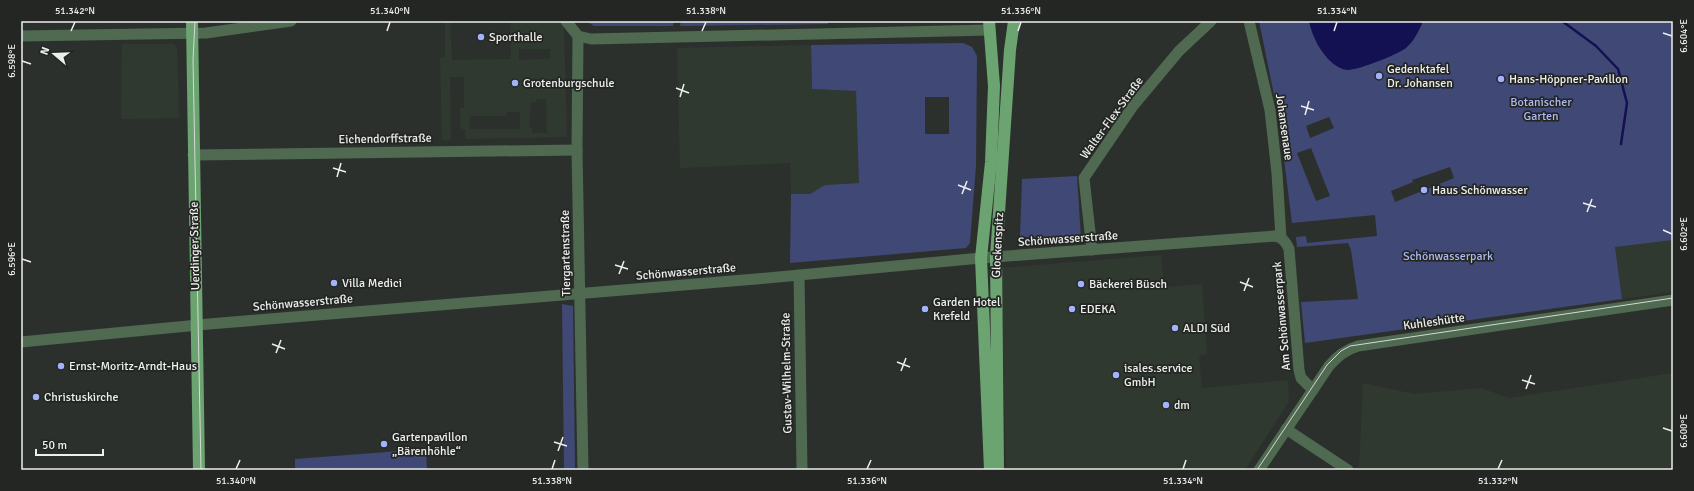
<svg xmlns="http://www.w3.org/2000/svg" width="1694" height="491" font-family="Signika,sans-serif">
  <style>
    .built { fill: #303930; fill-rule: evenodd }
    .green { fill: #404875; fill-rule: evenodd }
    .water { fill: #131152 }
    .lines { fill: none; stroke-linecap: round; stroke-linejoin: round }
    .stream { stroke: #131152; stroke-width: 2.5 }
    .minor { stroke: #4f6a51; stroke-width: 11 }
    .major { stroke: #6ca471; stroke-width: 12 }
    .tram { stroke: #d7d9d7; stroke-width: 1 }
    .ticks { fill: none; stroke: #edefed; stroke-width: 1.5 }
    .poi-dot { fill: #a3b2fd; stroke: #232623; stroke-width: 1.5 }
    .labels { text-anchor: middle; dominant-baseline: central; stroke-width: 3.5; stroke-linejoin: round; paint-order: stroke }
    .poi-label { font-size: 12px; fill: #edefed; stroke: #232623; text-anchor: start }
    .park-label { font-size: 12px; fill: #adbaf5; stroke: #232623 }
    .street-label { font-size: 12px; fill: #edefed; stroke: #232623 }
    .neatline { fill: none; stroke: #edefed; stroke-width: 1.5 }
    .ticks-label { font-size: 10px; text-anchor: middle; fill: #edefed }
  </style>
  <rect width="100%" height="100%" fill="#2c302c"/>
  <g class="built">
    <path d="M445,21H450L452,60L511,59L510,21H554L564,24L567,137L465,139V129H461L460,108H464V77H450L451,140H442L440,58L445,57ZM519,49H550V59L519,60ZM536,99H546L547,133H532V128L529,127L531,102H536ZM507,112H520V129H469L470,116H506Z"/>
    <path d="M122,44H173L177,47L179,118L121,119Z"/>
    <path d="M811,45L812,89L856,91L859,183L825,185L810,194H791L790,163L680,168L677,48Z"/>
    <path d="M1673,240V292L1622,299L1615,247Z"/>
    <path d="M1161,255L1164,287L1202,284L1207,354L1199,356L1202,388L1288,380L1289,401L1245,470H1006L1001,268Z"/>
    <path d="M1673,373V470H1359L1363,383L1414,394L1481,388L1509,398Z"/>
  </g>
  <g class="green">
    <path d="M586,21H674L673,26H594Z"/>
    <path d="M681,21H828V24L680,26Z"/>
    <path d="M1259,21H1309L1318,46L1366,65L1391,56L1407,47L1422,21H1673V240L1615,247L1622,299L1305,343L1301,302L1358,299L1351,250L1348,243L1297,247L1296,237L1306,236L1307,243L1377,236L1375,215L1292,223L1279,119ZM1329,117L1334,128L1310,138L1306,126ZM1311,148L1330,196L1316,201L1297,153ZM1450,167L1454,178L1395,202L1391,191L1413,182L1412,180Z"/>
    <path d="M963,43L972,47L977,56L976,166L970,243L966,248L790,263L791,194H810L825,185L859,183L856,91L812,89L811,45ZM925,97H949V134H925Z"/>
    <path d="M1077,176L1081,238L1020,237L1022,179Z"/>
    <path d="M562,304L573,306L575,470H564Z"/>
    <path d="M426,449L427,470H295V459Z"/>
  </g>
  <path class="water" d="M1309,21H1422V24C1418,32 1414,41 1407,47C1400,54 1356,71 1347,70C1327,67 1312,38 1309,21Z"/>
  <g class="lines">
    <path class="stream" d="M1562,21L1596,46L1618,69L1627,103L1621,144"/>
    <g class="minor">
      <path d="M566,21L578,36L591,39L990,30"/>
      <path d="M1249,21L1270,110L1277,173L1281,238"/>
      <path d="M21,36L206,33L291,21"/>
      <path d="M578,36L577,150L583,470"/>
      <path d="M193,155L577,150"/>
      <path d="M1092,250L1084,178L1133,106L1179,51L1211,21"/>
      <path d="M799,275L802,470"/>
      <path d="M21,342L209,324L756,279L981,258L1275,236C1283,238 1286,242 1289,249L1299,370L1301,378L1313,390"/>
      <path d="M1286,429L1348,470"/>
      <path d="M1259,470L1329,366C1338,356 1345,350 1358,346L1673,300"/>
    </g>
    <g class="major">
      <path d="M192,21L199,470"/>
      <path d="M989,21L994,86L991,162L981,258L990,470"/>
      <path d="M998,470L996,257L1010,50L1014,21"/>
    </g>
    <g class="tram">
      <path d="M195,21L193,60L201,470"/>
      <path d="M1257,470L1327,365L1341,351L1350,346L1673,298"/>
    </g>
  </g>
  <path class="ticks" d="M71,31L75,22M387,31L390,22M702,31L706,22M1018,31L1021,22M1334,31L1337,22M1663,33L1672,36M22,61L31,64M676,88L689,93M680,97L684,84M1301,106L1314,110M1305,115L1309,101M333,168L346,172M337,177L341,163M958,185L971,190M962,194L967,181M1583,203L1596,207M1587,212L1592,199M1663,230L1672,234M22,259L31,262M615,265L628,269M619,274L624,261M1240,282L1253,287M1244,291L1249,278M272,344L285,349M276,353L281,340M897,362L910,367M901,371L906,358M1522,380L1535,384M1526,389L1531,375M1663,428L1672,431M554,442L567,446M558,451L563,437M236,469L240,460M552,469L555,460M867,469L871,460M1183,469L1186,460M1498,469L1502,460"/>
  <g class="poi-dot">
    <circle cx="481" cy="37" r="4"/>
    <circle cx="1379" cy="76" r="4"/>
    <circle cx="1501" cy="79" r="4"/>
    <circle cx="515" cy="83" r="4"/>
    <circle cx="1424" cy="190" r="4"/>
    <circle cx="334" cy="283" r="4"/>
    <circle cx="1081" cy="284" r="4"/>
    <circle cx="925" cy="309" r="4"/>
    <circle cx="1072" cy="309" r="4"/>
    <circle cx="1175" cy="328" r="4"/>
    <circle cx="61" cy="366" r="4"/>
    <circle cx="1116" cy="375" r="4"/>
    <circle cx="36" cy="397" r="4"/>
    <circle cx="1166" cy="405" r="4"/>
    <circle cx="384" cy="444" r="4"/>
  </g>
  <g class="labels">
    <g class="poi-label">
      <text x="489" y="37">Sporthalle</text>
      <text x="1387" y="69">Gedenktafel<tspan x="1387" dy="14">Dr. Johansen</tspan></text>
      <text x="1509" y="79">Hans-Höppner-Pavillon</text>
      <text x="523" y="83">Grotenburgschule</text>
      <text x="1432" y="190">Haus Schönwasser</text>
      <text x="342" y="283">Villa Medici</text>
      <text x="1089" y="284">Bäckerei Büsch</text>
      <text x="933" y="302">Garden Hotel<tspan x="933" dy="14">Krefeld</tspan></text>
      <text x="1080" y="309">EDEKA</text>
      <text x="1183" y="328">ALDI Süd</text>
      <text x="69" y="366">Ernst-Moritz-Arndt-Haus</text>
      <text x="1124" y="368">isales.service<tspan x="1124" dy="14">GmbH</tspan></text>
      <text x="44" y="397">Christuskirche</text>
      <text x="1174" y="405">dm</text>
      <text x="392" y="437">Gartenpavillon<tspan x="392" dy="14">„Bärenhöhle“</tspan></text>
    </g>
    <g class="park-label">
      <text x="1541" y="102">Botanischer<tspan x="1541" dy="14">Garten</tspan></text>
      <text x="1448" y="256">Schönwasserpark</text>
    </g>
    <g class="street-label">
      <text transform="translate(1112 118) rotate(-54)">Walter-Flex-Straße</text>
      <text transform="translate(1284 127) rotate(82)">Johansenaue</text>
      <text transform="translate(385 139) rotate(-1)">Eichendorffstraße</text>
      <text transform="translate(1068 239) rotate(-4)">Schönwasserstraße</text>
      <text transform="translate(998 245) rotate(-87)">Glockenspitz</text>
      <text transform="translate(195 246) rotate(-91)">Uerdinger Straße</text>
      <text transform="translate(566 253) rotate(-91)">Tiergartenstraße</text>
      <text transform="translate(686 272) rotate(-5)">Schönwasserstraße</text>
      <text transform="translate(303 303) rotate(-5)">Schönwasserstraße</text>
      <text transform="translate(1282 316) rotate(-95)">Am Schönwasserpark</text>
      <text transform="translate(1434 322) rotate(-8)">Kuhleshütte</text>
      <text transform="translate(787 373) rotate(-91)">Gustav-Wilhelm-Straße</text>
    </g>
  </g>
  <rect width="1694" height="491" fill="none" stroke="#232623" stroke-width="44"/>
  <g transform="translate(54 54) rotate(289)" stroke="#232623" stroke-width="3" paint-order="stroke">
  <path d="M0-3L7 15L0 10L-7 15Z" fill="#edefed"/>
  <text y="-6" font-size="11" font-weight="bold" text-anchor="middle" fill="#edefed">N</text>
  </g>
  <path d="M36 449v6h67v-6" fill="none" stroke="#edefed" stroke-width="2"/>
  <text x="42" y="449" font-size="12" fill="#edefed" stroke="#232623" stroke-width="3" paint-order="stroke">50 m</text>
  <rect x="22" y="22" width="1650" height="447" class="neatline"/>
  <g class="ticks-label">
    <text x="75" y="14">51.342°N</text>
    <text x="390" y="14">51.340°N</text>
    <text x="706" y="14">51.338°N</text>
    <text x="1021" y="14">51.336°N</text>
    <text x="1337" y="14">51.334°N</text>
    <text transform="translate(1683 36) rotate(-90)" y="4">6.604°E</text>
    <text transform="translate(11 61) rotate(-90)" y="4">6.598°E</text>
    <text transform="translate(1683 234) rotate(-90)" y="4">6.602°E</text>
    <text transform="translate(11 259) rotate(-90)" y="4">6.596°E</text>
    <text transform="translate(1683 431) rotate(-90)" y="4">6.600°E</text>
    <text x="236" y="484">51.340°N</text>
    <text x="552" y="484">51.338°N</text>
    <text x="867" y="484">51.336°N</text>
    <text x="1183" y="484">51.334°N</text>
    <text x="1498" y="484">51.332°N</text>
  </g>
</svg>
